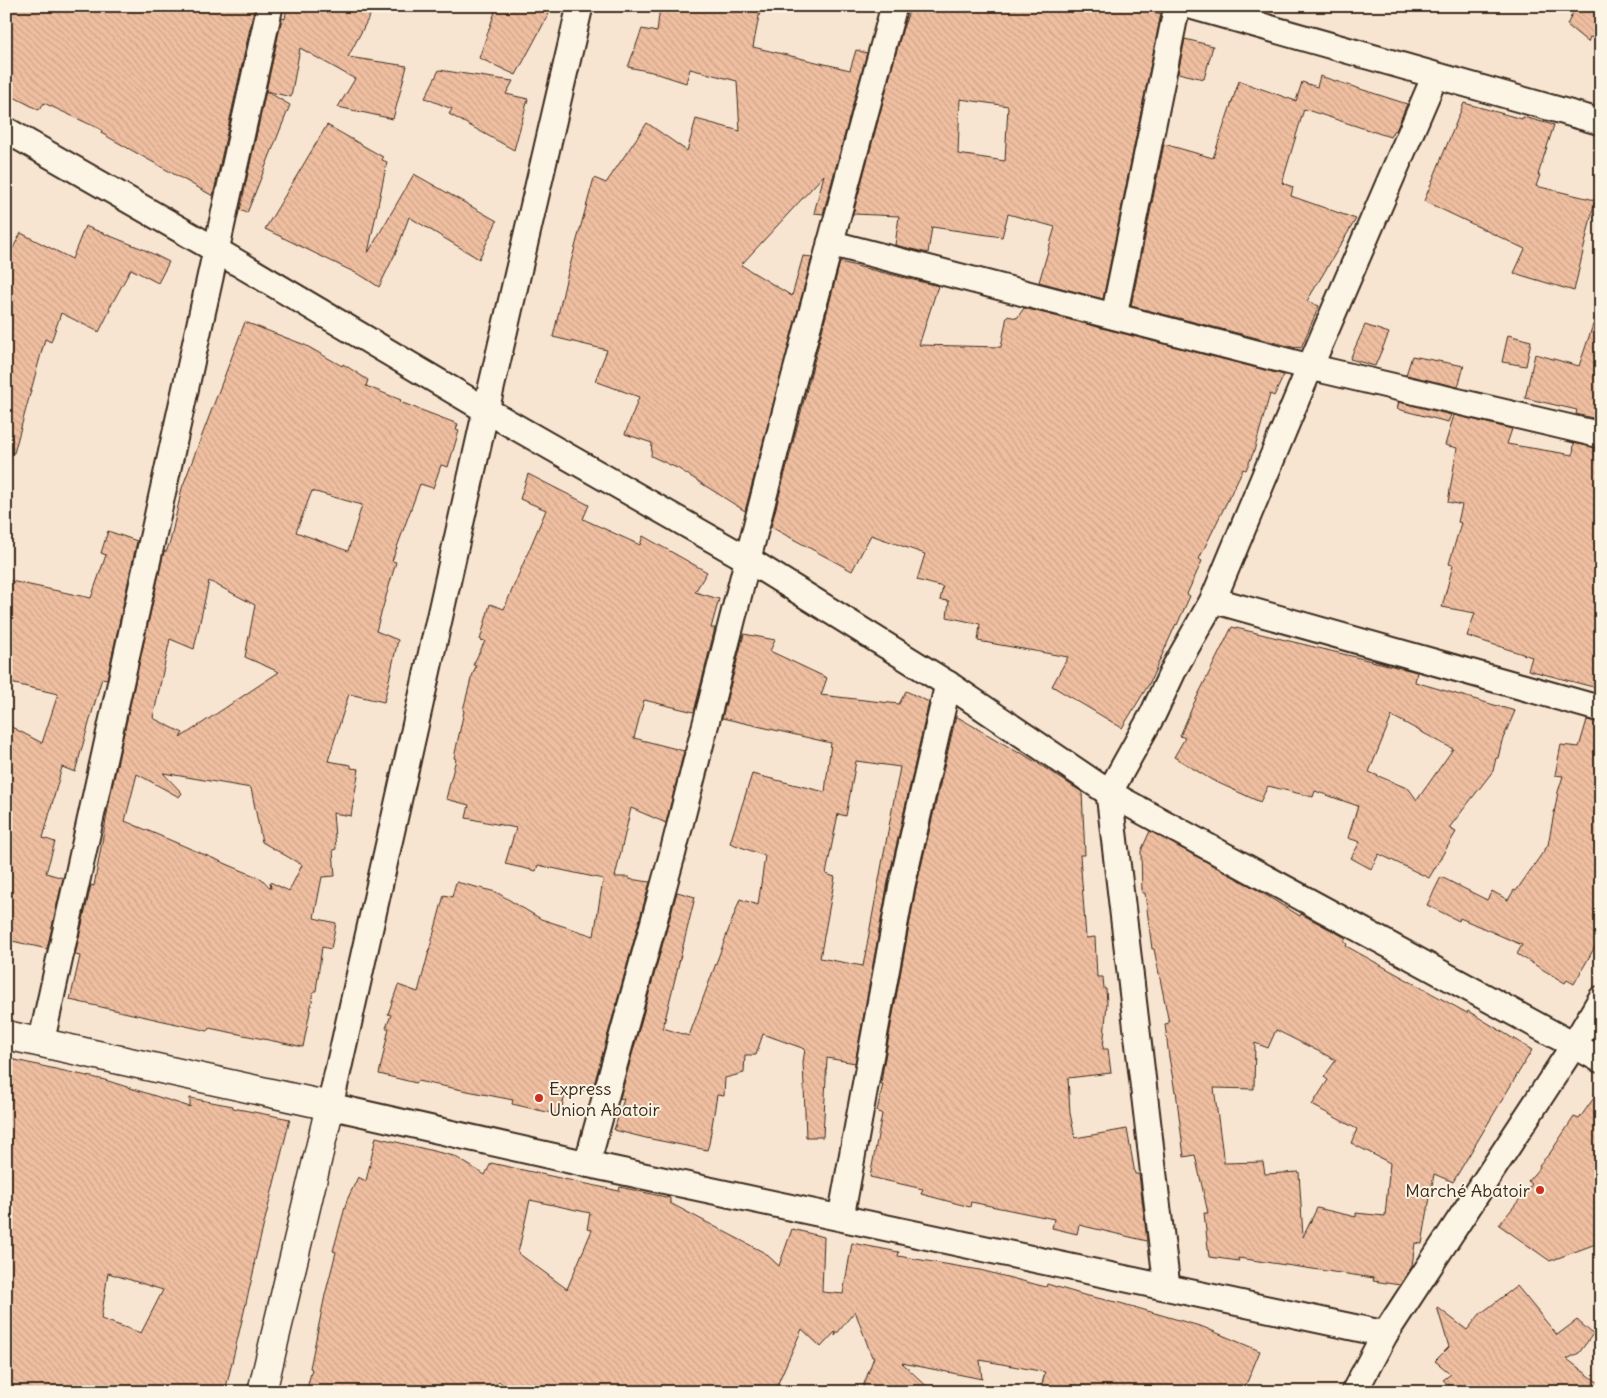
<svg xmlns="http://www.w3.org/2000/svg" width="1607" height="1398" font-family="Delius,sans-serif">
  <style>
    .building { fill: url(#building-back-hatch); stroke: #3b2a1e; fill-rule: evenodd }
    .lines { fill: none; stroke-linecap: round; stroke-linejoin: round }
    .minor-casing { stroke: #3b2a1e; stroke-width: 29 }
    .secondary-casing { stroke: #3b2a1e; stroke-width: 31 }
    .minor { stroke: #fcf5e5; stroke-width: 25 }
    .secondary { stroke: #fcf5e5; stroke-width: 28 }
    .poi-dot { fill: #c8321e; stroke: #fcf5e5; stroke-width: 2 }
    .labels { text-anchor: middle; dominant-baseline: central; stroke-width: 4; stroke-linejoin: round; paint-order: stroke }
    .poi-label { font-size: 18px; fill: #3b2a1e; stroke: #fcf5e5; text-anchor: start }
  </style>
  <defs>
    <pattern id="building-back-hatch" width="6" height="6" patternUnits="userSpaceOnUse" patternTransform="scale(1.25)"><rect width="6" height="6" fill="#f0bfa1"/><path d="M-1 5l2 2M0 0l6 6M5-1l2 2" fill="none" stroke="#cfa48a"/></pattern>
  </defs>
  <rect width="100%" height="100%" fill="#f8e5d1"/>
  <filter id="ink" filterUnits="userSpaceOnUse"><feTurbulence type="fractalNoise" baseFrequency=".02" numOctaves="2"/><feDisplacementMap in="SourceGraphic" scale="10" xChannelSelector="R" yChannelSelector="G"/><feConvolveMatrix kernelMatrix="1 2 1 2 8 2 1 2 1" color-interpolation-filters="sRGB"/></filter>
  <g filter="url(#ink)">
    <g class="building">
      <path d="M6,6H243L254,10L213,196L101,133L102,130L44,103L39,110L6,93Z"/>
      <path d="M287,6H375L348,57L407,66L393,119L338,107L355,79L300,48L291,97L266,91L290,105L247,213L240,210L282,18L285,19Z"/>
      <path d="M497,6H553L516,75L479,58Z"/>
      <path d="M660,6H761L753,47L850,70L856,50L867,53L823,214L814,213L824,175L741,265L792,296L803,256L812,257L745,511L679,469L651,456L652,443L625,434L639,397L595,381L607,350L553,337L566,280L594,178L606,183L647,123L687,151L696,119L740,131L737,81L690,69L686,83L652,72L628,67L642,29L657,32Z"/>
      <path d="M911,6H1134L1161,14L1103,299L1039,282L1055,227L1008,214L1002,237L932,227L928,253L895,245L899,216L853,214L902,31ZM960,99L1008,106L1005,161L958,154Z"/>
      <path d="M1576,6H1584L1599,14L1594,38L1590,37L1588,42L1567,25Z"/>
      <path d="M1185,39L1213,46L1204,79L1178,73Z"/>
      <path d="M439,70L513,81L506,94L528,99L514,150L449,114L452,109L425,98Z"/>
      <path d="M1320,76L1407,104L1396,131L1394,130L1390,137L1304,109L1282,183L1293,187L1291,196L1356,219L1307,301L1319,306L1301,348L1296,347V348L1131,306L1164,144L1213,158L1239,81L1296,101L1302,82L1317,87Z"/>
      <path d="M1464,103L1522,119L1523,117L1554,125L1538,175H1540L1536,186L1595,200L1574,291L1514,273L1525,249L1424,201Z"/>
      <path d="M327,125L383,157L382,160L387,162L368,253L414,174L497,221L479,259L409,217L396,252L379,287L362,276L265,229Z"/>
      <path d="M85,226L143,249L169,262L158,283L131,269L109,309L110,310L99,332L61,313L51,342L45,339L14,453L6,452V261L21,233L72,259Z"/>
      <path d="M840,262L938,286L919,345L1001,347L1007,316L1017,318L1024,308L1284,375L1274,396L1270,394L1254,451L1246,470L1243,469L1199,559L1202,561L1187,594L1190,596L1177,625L1176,624L1149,684L1122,728L1052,686L1068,657L978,641L980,624L947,617L949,601L940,600L943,587L917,580L925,554L871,535L852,571L771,527Z"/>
      <path d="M1597,313L1601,314V420L1576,414L1577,410L1525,398L1535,354L1579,366Z"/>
      <path d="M245,322L305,345L342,366L343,364L368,380L366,386L401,400L400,402L458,424L456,430L459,431L448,467L441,465L433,488L420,484L392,561L396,562L376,631L398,640L384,702L349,694L328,761L351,765V768L359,769L351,816L333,813L336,849L333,850L335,876L322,877L314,918L336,923L331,949L322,947L316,991H314L303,1047L209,1028L208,1031L70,1000L80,956L75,955L91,885L94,886L111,792L164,551L166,552L170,542L182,488ZM312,491L362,505L348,551L296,532ZM209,581L255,605L245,657L279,672L180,738L183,733L153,718L170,639L194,649ZM163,773L251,788L262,842L302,865L289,891L270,882L271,889L262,879L125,821L137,774L179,797L182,793Z"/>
      <path d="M1365,325L1389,333L1375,366L1350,359Z"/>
      <path d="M1508,335L1531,341L1526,366L1502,362Z"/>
      <path d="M1412,356L1464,366L1458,387L1406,375Z"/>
      <path d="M1399,402L1451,415L1448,422L1397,409Z"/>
      <path d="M1454,415L1512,429L1507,444L1573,455L1574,443L1601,449V689L1528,670L1532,657L1467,636L1475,613L1442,607L1453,565L1449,564L1461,523L1458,522L1462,505L1448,502L1457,448L1445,445Z"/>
      <path d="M528,474L589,505L583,519L640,545L643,536L707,572L695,592L719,599L711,628H715L694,712L644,700L634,738L684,751L666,823L631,808L615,877H629V879L650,882L592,1092L567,1087L560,1115L512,1104L513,1100L417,1081L416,1083L379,1074L389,1028H386L391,1015L388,1014L398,985L418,992L444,895L452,897L456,882L496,892L541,919L594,936L603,879L538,865L536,871L505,864L516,828L466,818L469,805L446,799L456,759L454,758L464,711L463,710L471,679L476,666L473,665L485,641L480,640L490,604L504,609L546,510L520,499Z"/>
      <path d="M108,531L137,541L107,679L102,678L75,772L62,767L43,838L55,842L46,873L63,878L47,949L8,940L9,933L6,932V724L42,743L58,694L6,682V580L91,598L106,555L101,553Z"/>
      <path d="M1232,627L1417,672L1415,682L1515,711L1502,741L1498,758H1496L1493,771L1449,828L1456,832L1429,878L1379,854L1371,869L1351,858L1360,842L1348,838L1358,806L1315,791L1313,797L1268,786L1260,802L1212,780L1174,757L1185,738L1180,736L1194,703ZM1392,716L1453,749L1417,800L1409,789L1369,772Z"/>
      <path d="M744,634L775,640L770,651L827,678L821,695L899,704L906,691L929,702L888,882L855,1063L827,1058L823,1137H806L803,1062L805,1049L763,1034L756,1055H745L744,1073L725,1078L724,1096L717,1095L709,1144L707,1150L646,1138L614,1130L624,1099L620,1098L677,892L695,897L663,1028L689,1036L740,899L758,905L765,856L730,843L752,774L825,792L831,743L722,718ZM856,761L900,767L863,966L820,958L835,877L826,874L838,814L846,816Z"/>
      <path d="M956,716L1019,753L1020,752L1082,792L1085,855H1080L1086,938L1095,937L1097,977H1103L1104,989H1106L1107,1003L1103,1049H1108L1111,1073L1068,1078L1070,1113L1075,1138L1127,1129L1135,1174H1139L1147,1241L1079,1225L1077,1234L1052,1228L1054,1219L971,1202L970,1207L921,1194L923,1189L870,1177L882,1114L877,1111L883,1084H881L883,1069L916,888Z"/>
      <path d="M1587,720L1601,723V936L1574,984L1567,980L1565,983L1517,954L1522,945L1460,918L1459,921L1427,905L1441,877L1487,900L1492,891L1508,900L1514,890L1516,891L1548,845L1558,792L1563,776L1555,775L1561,745L1579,747Z"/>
      <path d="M1150,831L1254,888L1300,916L1301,914L1346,938L1344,942L1347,944L1346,946L1467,1013L1468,1011L1532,1050L1453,1182L1434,1174L1422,1244L1415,1243L1412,1266L1400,1285L1373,1281L1374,1278L1238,1258L1239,1261L1209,1257L1204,1213H1208L1195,1155L1184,1157L1176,1091L1175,1092L1169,1057L1165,1024L1169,1023L1154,949H1152L1145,893H1142L1141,851ZM1276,1030L1336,1060L1324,1077L1328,1080L1312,1105L1357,1129L1351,1143L1390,1163L1385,1216L1356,1213V1217L1317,1208L1303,1237L1299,1172L1265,1174L1263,1162L1224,1163L1214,1088L1254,1089L1255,1043L1268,1048Z"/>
      <path d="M6,1058L105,1080L190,1107V1098L233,1106V1108L290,1119L254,1264L255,1265L225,1392H6ZM108,1273L163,1290L141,1333L101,1319Z"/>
      <path d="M1601,1088V1242L1550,1261L1499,1225L1532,1184L1528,1181L1540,1167L1539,1165L1550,1153L1574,1117L1579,1119Z"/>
      <path d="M376,1137L454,1156L485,1175L491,1163L619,1191L620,1187L670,1198V1203L765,1253L779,1266L792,1229L824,1237L822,1292L843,1294L852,1243L899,1252L898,1256L980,1270L1046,1287L1047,1284L1084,1295L1120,1303L1203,1327L1260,1351L1243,1392H1040L1045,1372L980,1360L982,1379L902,1363L933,1392H861L874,1357H872L855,1311L835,1336L836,1331L821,1347L802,1329L774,1392H512L499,1381L488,1392H306L312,1369L310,1368L325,1295L336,1252L333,1251L347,1200L358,1177L366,1181ZM530,1200L590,1213L587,1229L592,1230L567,1289L518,1253Z"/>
      <path d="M1517,1286L1557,1335L1577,1320L1593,1334L1579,1353L1567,1359L1601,1385V1392H1458L1443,1380L1451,1374L1435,1361L1449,1347L1437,1307L1467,1330L1480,1314Z"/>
    </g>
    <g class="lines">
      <defs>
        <g id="minor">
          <path d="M580,6L486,410L330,1106L587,1164L1385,1334"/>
          <path d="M1191,6L1601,122"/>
          <path d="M6,130L216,250L486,410L747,559L948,684L1109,793L1601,1060"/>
          <path d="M830,243L1310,367L1601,435"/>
          <path d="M1114,316L1177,6"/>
          <path d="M1213,600L1601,709"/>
          <path d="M41,1043L270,6"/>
          <path d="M587,1164L673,852L791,390L894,6"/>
          <path d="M841,1217L902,885L948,684"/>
          <path d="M1167,1287L1109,793L1153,714L1175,667L1213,600L1310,367L1435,76"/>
          <path d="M1354,1392L1385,1334L1574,1045L1601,999"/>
        </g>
        <path id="secondary" d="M6,1035L330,1106L262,1392"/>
      </defs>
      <use href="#minor" class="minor-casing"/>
      <use href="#secondary" class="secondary-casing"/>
      <use href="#minor" class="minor"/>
      <use href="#secondary" class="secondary"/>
    </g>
  </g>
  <g class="poi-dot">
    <circle cx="539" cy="1098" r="5"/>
    <circle cx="1540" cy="1190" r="5"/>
  </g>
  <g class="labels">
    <g class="poi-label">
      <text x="549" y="1088">Express<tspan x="549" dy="21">Union Abatoir</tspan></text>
      <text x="1530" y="1190" text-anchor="end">Marché Abatoir</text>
    </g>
  </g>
  <rect width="1607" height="1398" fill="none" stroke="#fcf5e5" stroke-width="25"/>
  <rect x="12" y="12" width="1582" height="1373" fill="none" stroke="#3b2a1e" stroke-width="2" filter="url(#ink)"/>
</svg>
